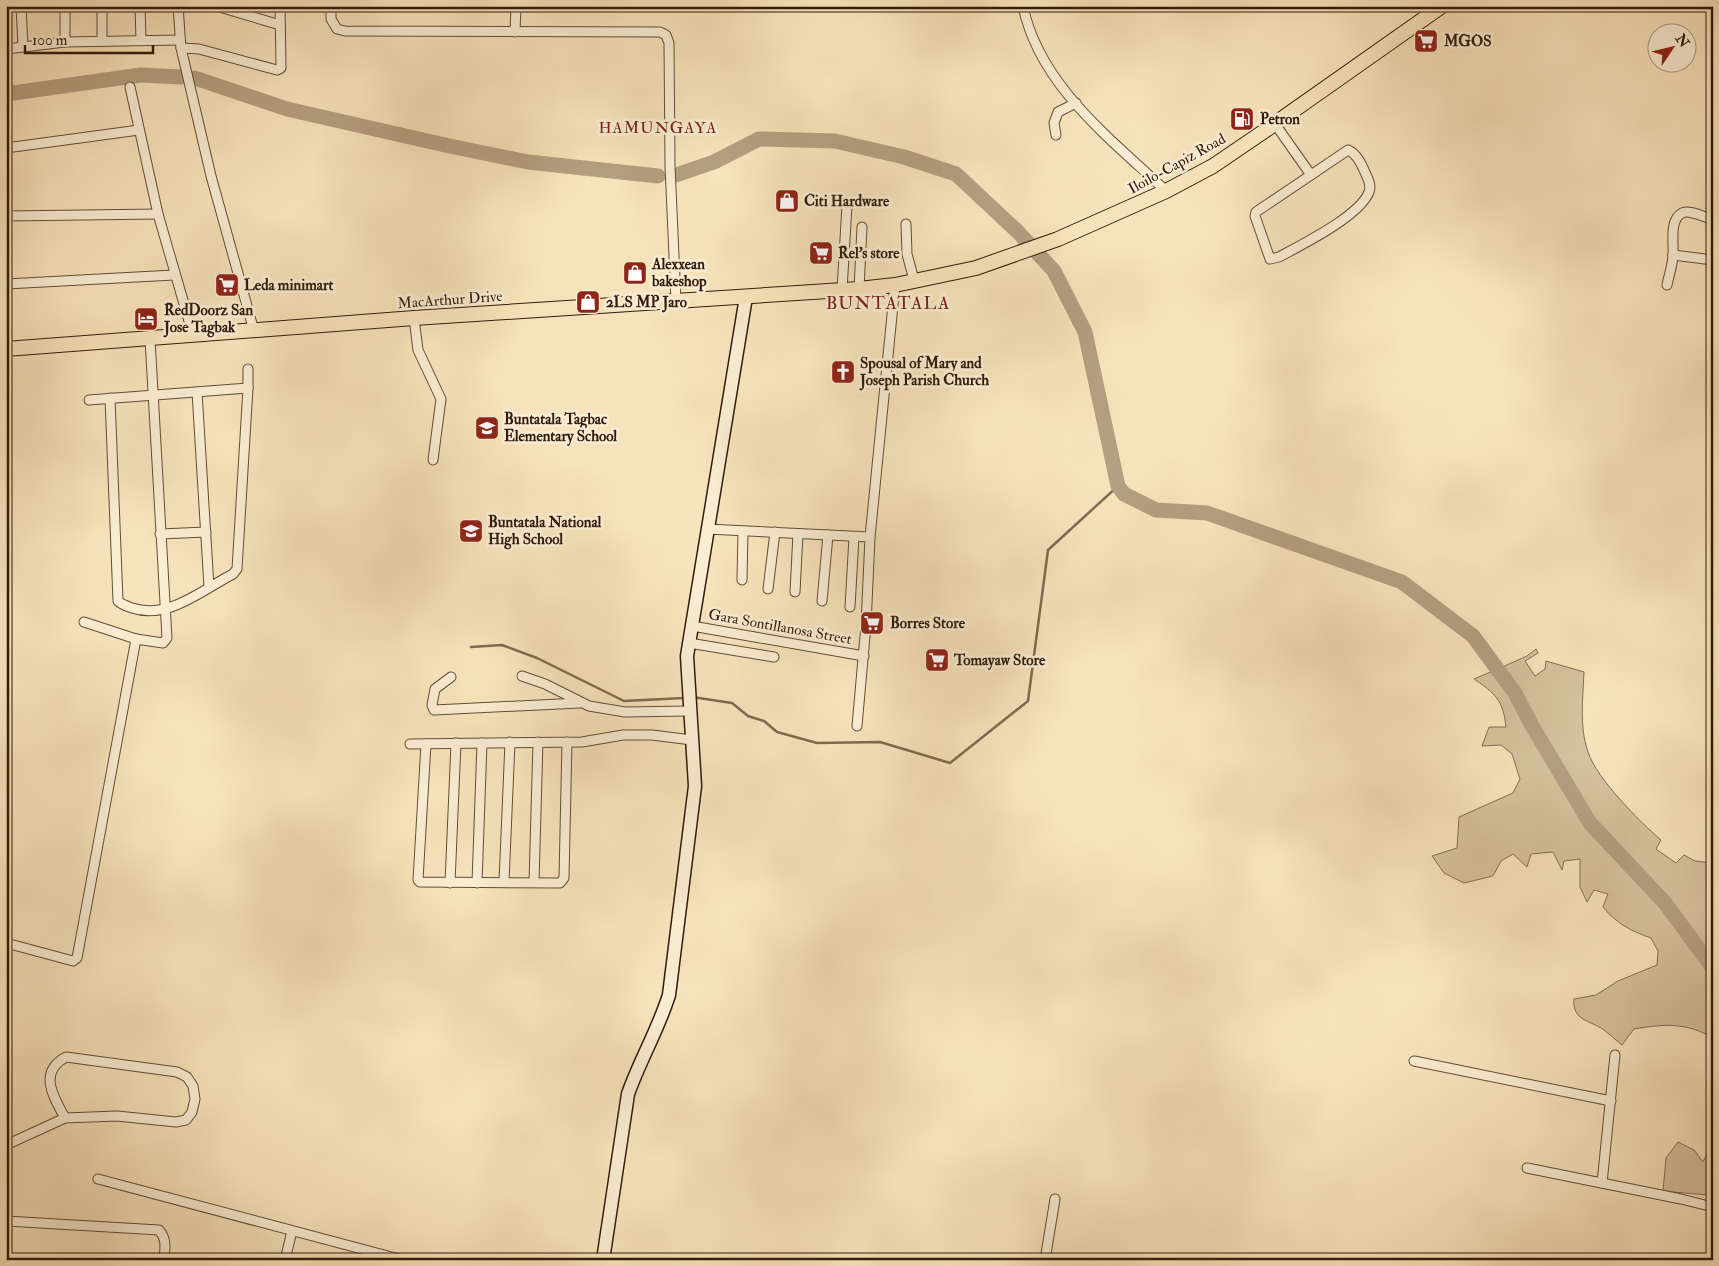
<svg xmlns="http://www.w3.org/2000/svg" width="1719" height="1266" font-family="'IM FELL Double Pica',serif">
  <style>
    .green { fill: #d5c19d; stroke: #836e55 }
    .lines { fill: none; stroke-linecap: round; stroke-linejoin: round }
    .stream { stroke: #806a52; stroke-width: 2.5 }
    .river { stroke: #b49f80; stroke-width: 15 }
    .street-casing { stroke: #624d38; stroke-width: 11 }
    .secondary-casing { stroke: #311b0d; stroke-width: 15 }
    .primary-casing { stroke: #311b0d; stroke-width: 16 }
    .street { stroke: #faedd3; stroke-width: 9 }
    .secondary { stroke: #faedd3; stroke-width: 12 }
    .primary { stroke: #f7e3bb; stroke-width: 14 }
    .labels { text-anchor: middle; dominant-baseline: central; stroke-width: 5; stroke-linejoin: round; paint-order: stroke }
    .poi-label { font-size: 15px; font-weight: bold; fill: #311b0d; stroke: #faedd3; text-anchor: start }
    .street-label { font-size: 15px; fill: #311b0d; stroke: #faedd3 }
    .neighbourhood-label { font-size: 16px; letter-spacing: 1px; fill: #7a1f14; stroke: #faedd3 }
    .quarter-label { font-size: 18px; letter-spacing: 1px; fill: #7a1f14; stroke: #faedd3 }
  </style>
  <rect width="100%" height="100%" fill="#f7e3bb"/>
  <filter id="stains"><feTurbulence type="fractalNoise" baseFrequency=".004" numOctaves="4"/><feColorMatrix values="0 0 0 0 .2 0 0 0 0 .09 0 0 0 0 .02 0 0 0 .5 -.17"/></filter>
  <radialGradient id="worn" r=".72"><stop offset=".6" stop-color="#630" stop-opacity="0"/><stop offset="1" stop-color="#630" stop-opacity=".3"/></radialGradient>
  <g class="green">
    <path d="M1536,649L1538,653L1525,661L1535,676L1545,669L1546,661L1584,672C1583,698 1579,727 1588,752C1597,779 1639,821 1661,840L1656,849L1676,863L1684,855L1695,861L1713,863V958L1661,892L1589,815L1529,711L1500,668L1527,656Z"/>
    <path d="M1495,670L1507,685L1587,824L1668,911L1713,973V1038C1686,1022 1664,1024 1634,1029L1622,1045C1616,1040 1610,1035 1604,1030C1590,1020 1572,1021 1574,999L1596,995L1618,981L1657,965L1658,951L1651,938C1631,931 1617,924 1603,907L1608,894L1594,890L1587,902L1580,887V859L1564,861L1562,870L1553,852L1531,854L1527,867L1513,854L1501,861L1493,876L1464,883L1444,873L1432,856L1457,848L1459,817L1513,793L1520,779L1512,754L1501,745L1482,746L1489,727H1506C1503,700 1496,694 1474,679Z"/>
    <path d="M1678,1142L1694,1150L1703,1162L1713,1142V1185L1707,1195L1663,1191L1666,1158Z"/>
  </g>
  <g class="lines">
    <g class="stream">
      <path d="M471,647L502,645L537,658L624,701L684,698"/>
      <path d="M692,697L732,703L748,716L764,721L777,732L817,743L880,742L950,763L1028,701L1048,550L1118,486"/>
    </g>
    <g class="river">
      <path d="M195,78L287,109L445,145L528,162L658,176"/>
      <path d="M6,94L141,75L181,77"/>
      <path d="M676,175L714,162L759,139L835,141L904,157L956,174L1018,232L1054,271L1085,332L1118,486L1124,494L1156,510L1207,513L1402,582L1473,636L1515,693L1531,724L1590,823L1665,903L1713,968"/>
    </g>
    <defs>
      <g id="street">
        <path d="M21,6L23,47L65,42L180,40"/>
        <path d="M102,6V41"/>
        <path d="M140,6L141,40"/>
        <path d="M178,6L181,48L211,176L254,331"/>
        <path d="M216,6L280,25"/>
        <path d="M331,6V19L337,29L345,31L660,32L666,35L669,43L670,166L676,301"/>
        <path d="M1023,6C1039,85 1111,139 1166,191"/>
        <path d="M515,32L516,6"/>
        <path d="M65,42V6"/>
        <path d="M181,48L199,49L277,70L281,68L280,6"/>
        <path d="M6,49L23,47"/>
        <path d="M130,87L158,214L193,335"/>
        <path d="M1275,124L1311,175"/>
        <path d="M1056,135L1054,123L1058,112L1076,103"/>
        <path d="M6,148L139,130"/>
        <path d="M1348,150C1356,153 1361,163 1364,170C1367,177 1372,185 1369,192C1360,216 1301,245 1279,257L1270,259L1255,216L1256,212Z"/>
        <path d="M6,216L158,214"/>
        <path d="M906,224L907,254L914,280"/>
        <path d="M1673,255L1713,260"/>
        <path d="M6,284L174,275"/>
        <path d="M1667,285C1669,275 1673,264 1673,254C1674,243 1669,220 1682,213C1689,209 1705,218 1713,219"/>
        <path d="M859,289L862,227"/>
        <path d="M842,290L847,205"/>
        <path d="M414,318L418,350L441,399L433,460"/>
        <path d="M197,392L209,587"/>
        <path d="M110,398L118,601C122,605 127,606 132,608C168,620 202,590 233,574L237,569L248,388V369"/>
        <path d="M89,400L248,388"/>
        <path d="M707,529L870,537"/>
        <path d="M160,534L206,532"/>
        <path d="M742,580L743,531"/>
        <path d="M768,589L775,532"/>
        <path d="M795,592L798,534"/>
        <path d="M822,601L828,535"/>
        <path d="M850,607L854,537"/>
        <path d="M84,622L136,639"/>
        <path d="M692,626L864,656"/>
        <path d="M689,643L774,657"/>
        <path d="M522,676L545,684L589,706L625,712L689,711"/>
        <path d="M451,677L435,689L432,705L434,710L580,703"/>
        <path d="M857,726L866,625L870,537L895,285"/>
        <path d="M410,744L582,742L623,735H652L692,740"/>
        <path d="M426,744L418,880L420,882L560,883L564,878L567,742"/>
        <path d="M504,882L510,742"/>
        <path d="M534,882L538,742"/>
        <path d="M450,883L456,743"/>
        <path d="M477,883L482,743"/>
        <path d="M6,943L73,961L77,958L136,639L163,643L167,638L150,339"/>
        <path d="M1414,1061L1611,1101"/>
        <path d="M6,1145L65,1118L117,1116L176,1122L186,1120L192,1112L195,1099L193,1086L187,1077L177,1072L66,1057C38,1072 53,1096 65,1118"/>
        <path d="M1527,1168L1681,1199L1713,1207"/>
        <path d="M98,1179L403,1260"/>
        <path d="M1602,1183L1615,1055"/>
        <path d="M6,1221L159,1230C167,1239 165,1248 164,1260"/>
        <path d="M285,1260L292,1231"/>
        <path d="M1045,1260L1055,1199"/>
      </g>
      <path id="secondary" d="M603,1260L628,1094C640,1060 658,1030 669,995L695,786L687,656L746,297"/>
      <path id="primary" d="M6,349L414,318L859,289L895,285L976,268L1058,239L1166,191L1213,166L1263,132L1442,6"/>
    </defs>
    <use href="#street" class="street-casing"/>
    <use href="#secondary" class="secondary-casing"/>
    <use href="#primary" class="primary-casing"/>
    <use href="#street" class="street"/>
    <use href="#secondary" class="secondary"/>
    <use href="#primary" class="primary"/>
  </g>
  <defs>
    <symbol id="supermarket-square" viewBox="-11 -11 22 22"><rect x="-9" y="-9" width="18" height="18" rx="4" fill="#8f2418" stroke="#faedd3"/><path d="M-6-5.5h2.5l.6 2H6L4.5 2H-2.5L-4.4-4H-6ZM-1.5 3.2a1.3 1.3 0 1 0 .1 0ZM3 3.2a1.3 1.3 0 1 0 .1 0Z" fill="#fff"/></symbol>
    <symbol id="fuel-square" viewBox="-11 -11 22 22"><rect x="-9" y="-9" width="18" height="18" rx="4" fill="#8f2418" stroke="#faedd3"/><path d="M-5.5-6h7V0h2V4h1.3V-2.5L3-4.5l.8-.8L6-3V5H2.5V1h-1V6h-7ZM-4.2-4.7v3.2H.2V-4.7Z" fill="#fff"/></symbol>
    <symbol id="shop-square" viewBox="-11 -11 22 22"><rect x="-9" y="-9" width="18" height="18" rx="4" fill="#8f2418" stroke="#faedd3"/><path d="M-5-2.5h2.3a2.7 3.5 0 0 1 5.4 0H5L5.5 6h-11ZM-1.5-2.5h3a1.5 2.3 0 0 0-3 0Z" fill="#fff"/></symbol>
    <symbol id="hotel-square" viewBox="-11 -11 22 22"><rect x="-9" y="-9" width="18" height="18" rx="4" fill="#8f2418" stroke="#faedd3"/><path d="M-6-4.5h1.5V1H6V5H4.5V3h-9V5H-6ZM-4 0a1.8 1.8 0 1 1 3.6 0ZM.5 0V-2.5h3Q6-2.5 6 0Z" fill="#fff"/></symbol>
    <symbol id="church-square" viewBox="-11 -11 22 22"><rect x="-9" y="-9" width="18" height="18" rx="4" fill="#8f2418" stroke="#faedd3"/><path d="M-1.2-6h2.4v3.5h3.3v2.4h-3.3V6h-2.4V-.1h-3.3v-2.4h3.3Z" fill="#fff"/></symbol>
    <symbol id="school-square" viewBox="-11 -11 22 22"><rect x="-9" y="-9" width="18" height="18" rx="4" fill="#8f2418" stroke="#faedd3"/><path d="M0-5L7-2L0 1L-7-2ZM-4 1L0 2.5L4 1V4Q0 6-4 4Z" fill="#fff"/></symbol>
  </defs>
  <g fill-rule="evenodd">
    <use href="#supermarket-square" x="1412" y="27" width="28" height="28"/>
    <use href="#fuel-square" x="1228" y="105" width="28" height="28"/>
    <use href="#shop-square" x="773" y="187" width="28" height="28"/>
    <use href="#supermarket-square" x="807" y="239" width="28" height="28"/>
    <use href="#shop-square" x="621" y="259" width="28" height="28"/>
    <use href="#supermarket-square" x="213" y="271" width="28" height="28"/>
    <use href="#shop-square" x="574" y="288" width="28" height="28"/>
    <use href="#hotel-square" x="132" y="305" width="28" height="28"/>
    <use href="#church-square" x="829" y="358" width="28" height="28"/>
    <use href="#school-square" x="473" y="414" width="28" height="28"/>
    <use href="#school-square" x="457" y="517" width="28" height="28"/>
    <use href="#supermarket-square" x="858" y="609" width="28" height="28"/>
    <use href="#supermarket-square" x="923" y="646" width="28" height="28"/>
  </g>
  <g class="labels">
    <g class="poi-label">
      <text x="1444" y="41">MGOS</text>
      <text x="1260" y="119">Petron</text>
      <text x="804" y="201">Citi Hardware</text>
      <text x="838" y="253">Rel's store</text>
      <text x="652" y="264">Alexxean<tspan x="652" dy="17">bakeshop</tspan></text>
      <text x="244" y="285">Leda minimart</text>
      <text x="606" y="302">2LS MP Jaro</text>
      <text x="164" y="310">RedDoorz San<tspan x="164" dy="17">Jose Tagbak</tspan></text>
      <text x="860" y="363">Spousal of Mary and<tspan x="860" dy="17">Joseph Parish Church</tspan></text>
      <text x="504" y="419">Buntatala Tagbac<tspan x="504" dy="17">Elementary School</tspan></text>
      <text x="488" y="522">Buntatala National<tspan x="488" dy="17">High School</tspan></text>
      <text x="890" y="623">Borres Store</text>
      <text x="954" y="660">Tomayaw Store</text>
    </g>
    <g class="street-label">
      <text transform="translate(1177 164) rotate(-29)">Iloilo-Capiz Road</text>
      <text transform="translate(450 300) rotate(-4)">MacArthur Drive</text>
      <text transform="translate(780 627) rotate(10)">Gara Sontillanosa Street</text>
    </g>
    <g class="neighbourhood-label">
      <text x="658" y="128">HAMUNGAYA</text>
    </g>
    <g class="quarter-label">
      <text x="888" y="303">BUNTATALA</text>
    </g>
  </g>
  <rect width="1719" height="1266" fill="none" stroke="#f7e3bb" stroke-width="25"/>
  <rect x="8" y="8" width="1704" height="1251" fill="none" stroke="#311b0d" stroke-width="2.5"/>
  <rect x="12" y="12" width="1694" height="1241" fill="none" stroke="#311b0d"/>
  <g transform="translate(1672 48) rotate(55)"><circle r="24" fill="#faedd3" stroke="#aa9984"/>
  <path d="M0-4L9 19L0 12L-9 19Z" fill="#8f2418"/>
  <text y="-8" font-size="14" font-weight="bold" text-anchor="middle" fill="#311b0d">N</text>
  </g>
  <path d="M25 45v8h128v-8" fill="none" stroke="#311b0d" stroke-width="2.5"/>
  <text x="32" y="45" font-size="15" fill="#311b0d" stroke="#faedd3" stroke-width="4" paint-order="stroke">100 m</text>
  <rect width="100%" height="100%" filter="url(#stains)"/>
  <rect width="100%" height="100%" fill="url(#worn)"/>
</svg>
